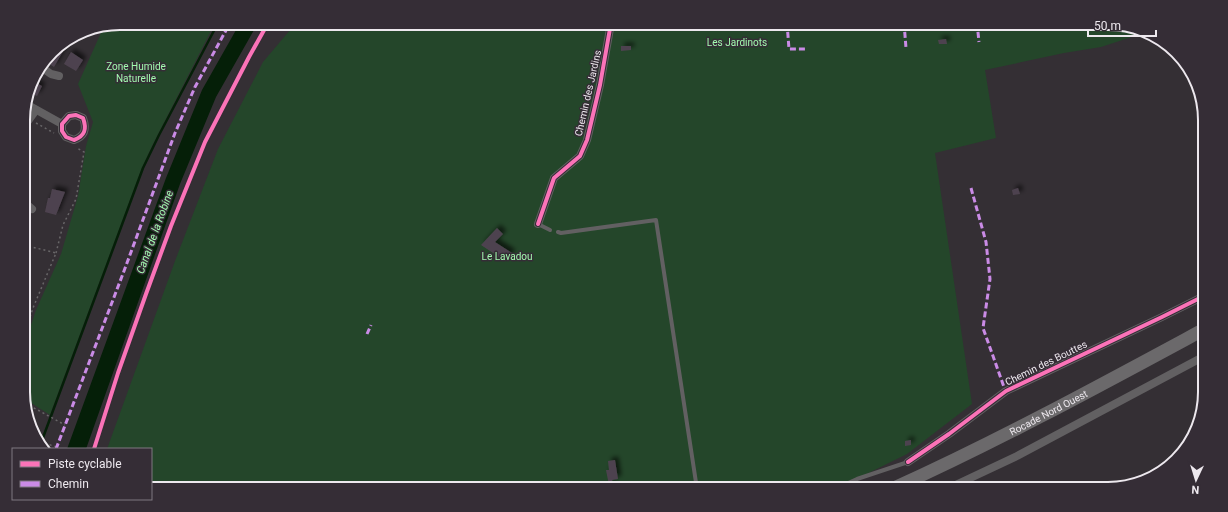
<svg xmlns="http://www.w3.org/2000/svg" width="1228" height="512" font-family="Roboto,sans-serif">
  <style>
    .green { fill: #24462a }
    .water { fill: #051f08 }
    .lines { fill: none; stroke-linecap: round; stroke-linejoin: round }
    .stream { stroke: #051f08; stroke-width: 2.5 }
    .building { fill: #4e434f; filter: url(#shadow) }
    .path { stroke: #686668; stroke-width: 1.5; stroke-dasharray: 2 3; stroke-linecap: butt }
    .lane { stroke: #626062; stroke-width: 4 }
    .street { stroke: #626062; stroke-width: 8 }
    .primary { stroke: #6b696b; stroke-width: 13 }
    .quiet { stroke: #ca8be6; stroke-width: 3; stroke-dasharray: 6 3; stroke-linecap: butt }
    .cycleway-casing { stroke: #352d36; stroke-width: 6 }
    .cycleway { stroke: #fb73b8; stroke-width: 4 }
    .labels { text-anchor: middle; dominant-baseline: central; stroke-width: 3; stroke-linejoin: round; paint-order: stroke }
    .park-label { font-size: 10px; fill: #a2fbaf; stroke: #352d36 }
    .street-label { font-size: 10px; fill: #ede8ee; stroke: #352d36 }
    .water-label { font-size: 11px; font-style: italic; fill: #a3fcb0; stroke: #352d36 }
    .rim { fill: none; stroke: #ede8ee; stroke-width: 2 }
  </style>
  <defs>
    <filter id="shadow"><feDropShadow dx="3.5" dy="-3.5" stdDeviation="2" flood-color="#0009"/></filter>
  </defs>
  <rect width="100%" height="100%" fill="#342f34"/>
  <g class="green">
    <path d="M120,23H215L152,146L142,168L50,415L25,399L24,346L36,310L61,254L78,196L86,146L93,122L78,84L104,26Z"/>
    <path d="M296,23H1108L1139,28L1144,32V33L1101,47L1064,53L985,70L996,138L935,153L972,404L907,454L836,489H151V449H107L175,261L218,149L263,62Z"/>
  </g>
  <path class="water" d="M240,23H258L216,97L180,184L86,449H67L166,178L202,90Z"/>
  <g class="lines">
    <path class="stream" d="M41,443L143,168L159,135L218,23"/>
  </g>
  <g class="building">
    <path d="M946,39L947,44H939L938,40Z"/>
    <path d="M62,44L66,46L54,67L45,61L56,47Z"/>
    <path d="M621,46H631V50L621,51Z"/>
    <path d="M71,52L83,60L76,71L64,64Z"/>
    <path d="M32,81L42,86L37,96L29,92Z"/>
    <path d="M1018,188L1020,194L1013,195L1012,190Z"/>
    <path d="M52,189L65,192L56,215L45,212L48,198H50Z"/>
    <path d="M497,228L503,234L495,242L512,253L505,261L481,245Z"/>
    <path d="M911,440V445L905,446V441Z"/>
    <path d="M615,460L618,479L612,480L613,484L609,485L606,470H609L608,461Z"/>
  </g>
  <g class="lines">
    <g class="path">
      <path d="M36,123L54,133"/>
      <path d="M24,245L56,253L33,308L24,335"/>
      <path d="M56,253L63,225L76,199L84,152L77,148"/>
      <path d="M25,403L65,425"/>
      <path d="M40,442L57,447"/>
    </g>
    <g class="lane">
      <path d="M538,224L550,230"/>
      <path d="M558,232L561,233L656,220L697,489"/>
      <path d="M94,449L118,373L146,294L171,226L205,142L249,57L268,23"/>
      <path d="M835,489L857,479L908,462"/>
    </g>
    <g class="street">
      <path d="M41,67L51,74L59,76"/>
      <path d="M26,104L62,124"/>
      <path d="M76,115L83,118C87,129 85,136 74,140L66,137L62,131V124L69,116Z"/>
      <path d="M23,128L36,110"/>
      <path d="M24,202L32,209"/>
      <path d="M538,224L554,178L580,156L587,140L600,85L611,23"/>
      <path d="M908,462L949,434L1006,391L1162,317L1202,297"/>
      <path d="M947,489L1017,456L1201,358"/>
    </g>
    <path class="primary" id="s1" d="M892,489C998,441 1099,386 1201,331"/>
    <g class="quiet">
      <path d="M787,23L789,49H805"/>
      <path d="M904,23L906,48"/>
      <path d="M977,23L979,42"/>
      <path d="M971,188L986,242L990,279L983,328L1004,387L1006,391"/>
      <path d="M367,334L371,325"/>
      <path d="M56,449L124,271L175,133L195,87L230,23"/>
    </g>
    <defs>
      <g id="cycleway">
        <path d="M76,115L83,118C87,129 85,136 74,140L66,137L62,131V124L69,116Z"/>
        <path d="M538,224L554,178L580,156L587,140L600,85L611,23"/>
        <path d="M94,449L118,373L146,294L171,226L205,142L249,57L268,23"/>
        <path d="M908,462L949,434L1006,391L1162,317L1202,297"/>
      </g>
    </defs>
    <use href="#cycleway" class="cycleway-casing"/>
    <use href="#cycleway" class="cycleway"/>
  </g>
  <g class="labels">
    <g class="park-label">
      <text x="737" y="42">Les Jardinots</text>
      <text x="136" y="66">Zone Humide<tspan x="136" dy="12">Naturelle</tspan></text>
      <text x="507" y="256">Le Lavadou</text>
    </g>
    <g class="street-label">
      <text transform="translate(588 93) rotate(-77)">Chemin des Jardins</text>
      <text transform="translate(1046 363) rotate(-26)">Chemin des Bouttes</text>
      <text stroke="none"><textPath href="#s1" startOffset="174">Rocade Nord Ouest</textPath></text>
    </g>
    <g class="water-label">
      <text transform="translate(155 232) rotate(-70)">Canal de la Robine</text>
    </g>
  </g>
  <path d="M0 0H1228V512H0ZM120 30H1108A90 90 0 0 1 1198 120V392A90 90 0 0 1 1108 482H120A90 90 0 0 1 30 392V120A90 90 0 0 1 120 30Z" fill="#352d36" fill-rule="evenodd"/>
  <path class="rim" d="M120 30H1108A90 90 0 0 1 1198 120V392A90 90 0 0 1 1108 482H120A90 90 0 0 1 30 392V120A90 90 0 0 1 120 30Z"/>
  <rect x="12" y="448" width="140" height="52" fill="#352d36" stroke="#7f7880"/>
  <rect x="20" y="461" width="20" height="6" fill="#fb73b8" stroke="#7f7880"/>
  <text x="48" y="468" font-size="12" fill="#ede8ee">Piste cyclable</text>
  <rect x="20" y="481" width="20" height="6" fill="#ca8be6" stroke="#7f7880"/>
  <text x="48" y="488" font-size="12" fill="#ede8ee">Chemin</text>
  <g transform="translate(1196 480) rotate(184)" stroke="#352d36" stroke-width="3" paint-order="stroke">
  <path d="M0-3L7 15L0 10L-7 15Z" fill="#ede8ee"/>
  <text y="-6" font-size="11" font-weight="bold" text-anchor="middle" fill="#ede8ee">N</text>
  </g>
  <path d="M1088 30v6h68v-6" fill="none" stroke="#ede8ee" stroke-width="2"/>
  <text x="1094" y="30" font-size="12" fill="#ede8ee" stroke="#352d36" stroke-width="3" paint-order="stroke">50 m</text>
</svg>
